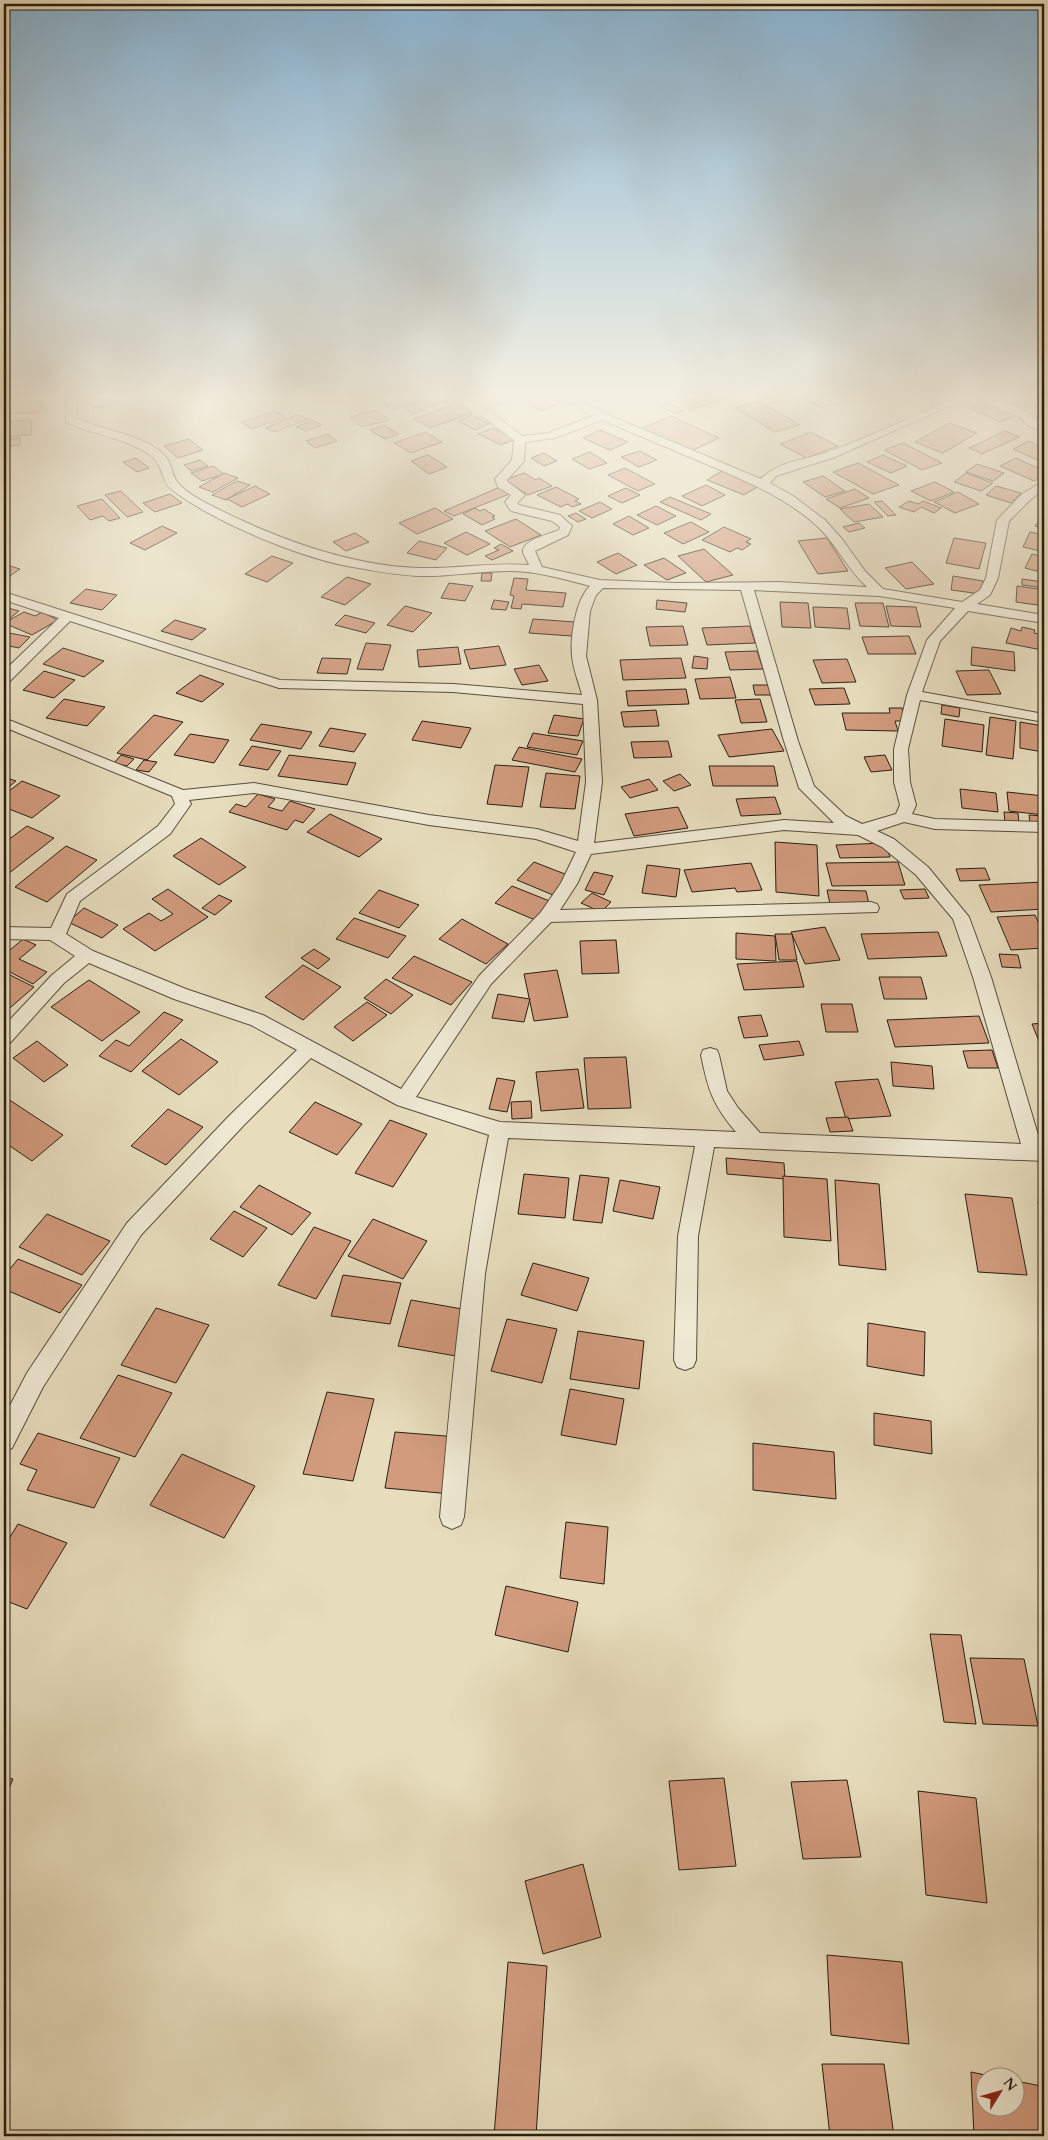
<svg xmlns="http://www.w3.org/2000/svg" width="1048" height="2140" font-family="Cardo,serif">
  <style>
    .building { fill: #d29b7e; stroke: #281e12 }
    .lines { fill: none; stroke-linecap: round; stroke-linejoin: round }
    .minor-casing { stroke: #584e3d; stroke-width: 2 }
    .minor { fill: #efe9d4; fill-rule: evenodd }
  </style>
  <rect width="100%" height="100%" fill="#e7ddbd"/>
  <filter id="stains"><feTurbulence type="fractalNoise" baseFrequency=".004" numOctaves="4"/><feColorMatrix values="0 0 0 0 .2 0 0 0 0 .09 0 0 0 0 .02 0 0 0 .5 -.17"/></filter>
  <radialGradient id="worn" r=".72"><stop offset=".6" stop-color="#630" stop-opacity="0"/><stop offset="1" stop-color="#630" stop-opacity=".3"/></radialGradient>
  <g class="building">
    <path d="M110,396L112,406L92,408L90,399Z"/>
    <path d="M410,396H432L410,403L402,399Z"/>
    <path d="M436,396L446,402L412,414L403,408Z"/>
    <path d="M500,396L508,401L500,404L492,399Z"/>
    <path d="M532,396H547L561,403L541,411L521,399Z"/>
    <path d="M678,396H732L691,410L671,398Z"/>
    <path d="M826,396H838L845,400L823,408L809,402Z"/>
    <path d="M1011,396L1044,411V415L1034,419L997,401Z"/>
    <path d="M1041,396L1044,397L1043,409L1027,402Z"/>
    <path d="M399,400L408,405L393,410L384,404Z"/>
    <path d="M759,401L800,425L775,432L735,408Z"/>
    <path d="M988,401L1018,415L1000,422L970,408Z"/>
    <path d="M9,403H45L40,413H4Z"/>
    <path d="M668,403L684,411L676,414L660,406Z"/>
    <path d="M455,404L472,413L430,428L414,419Z"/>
    <path d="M376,410L389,420L362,427L350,417Z"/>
    <path d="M274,411L285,417L252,429L242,422Z"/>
    <path d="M299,414L309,419L275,432L265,428Z"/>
    <path d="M472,415L489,424L475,430L458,421Z"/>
    <path d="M671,416L719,438L689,452L640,429Z"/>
    <path d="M32,420L31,435L4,437V422Z"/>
    <path d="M313,420L322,425L305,431L296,427Z"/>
    <path d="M949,423L977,433L943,453L915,442Z"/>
    <path d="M384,425L399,434L385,439L370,430Z"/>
    <path d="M493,428L516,439L501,445L478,434Z"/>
    <path d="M600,430L628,442L610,450L583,438Z"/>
    <path d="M1005,431L1019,437L982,454L969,448Z"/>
    <path d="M425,432L442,442L411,453L394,443Z"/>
    <path d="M811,432L838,446L806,458L780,444Z"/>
    <path d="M328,434L337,441L315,448L306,441Z"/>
    <path d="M20,438V445L4,447V440Z"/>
    <path d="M189,439L203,450L178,458L164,446Z"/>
    <path d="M1029,441L1044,448V463L1013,449Z"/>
    <path d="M903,443L942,463L922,470L884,450Z"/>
    <path d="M640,451L657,460L639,467L621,457Z"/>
    <path d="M590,452L607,463L589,469L572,459Z"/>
    <path d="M544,453L557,461L544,466L531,458Z"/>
    <path d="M428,455L447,467L429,474L411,461Z"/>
    <path d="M883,455L907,466L891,473L867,462Z"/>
    <path d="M136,458L149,468L137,472L123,462Z"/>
    <path d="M1016,458L1044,471V476L1034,481L1000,466Z"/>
    <path d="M200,460L208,466L191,471L184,465Z"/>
    <path d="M858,463L899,485L873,494L833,472Z"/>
    <path d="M977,464L1004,473L993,481L966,472Z"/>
    <path d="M213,466L224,474L202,481L191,473Z"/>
    <path d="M625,468L655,484L638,491L608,475Z"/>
    <path d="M722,471L759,486L744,495L707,480Z"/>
    <path d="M224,473L238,478L213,492L199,487Z"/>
    <path d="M524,473L536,480L539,478L552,486L528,495L505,480Z"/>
    <path d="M966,473L993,483L981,491L954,482Z"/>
    <path d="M823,476L845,491L825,497L803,482Z"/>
    <path d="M237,481L250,485L226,500L212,495Z"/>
    <path d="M935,482L954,492L931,501L911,491Z"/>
    <path d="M706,485L725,495L702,506L682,496Z"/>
    <path d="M255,486L270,494L242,507L227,499Z"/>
    <path d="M996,486L1021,493L1011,503L986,495Z"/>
    <path d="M500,487L512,493L454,516L444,511Z"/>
    <path d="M556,487L579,499L575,501L581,504L572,507L567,504L561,507L537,495Z"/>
    <path d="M626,488L640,495L622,503L608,496Z"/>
    <path d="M855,489L869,498L840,508L826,499Z"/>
    <path d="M121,491L143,512L127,517L105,495Z"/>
    <path d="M958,492L979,504L955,513L934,502Z"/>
    <path d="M170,494L182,503L155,512L143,503Z"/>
    <path d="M670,497L711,514L701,520L660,502Z"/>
    <path d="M102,499L120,518L109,521L103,516L90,520L77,506Z"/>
    <path d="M882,501L896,515L888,516L874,502Z"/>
    <path d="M909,501L918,504L923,501L941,508L934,513L921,507L914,512L899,507Z"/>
    <path d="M600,502L612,509L592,518L579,511Z"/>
    <path d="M869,504L883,517L854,522L840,509Z"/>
    <path d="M656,506L676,516L657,525L637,515Z"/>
    <path d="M435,508L453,519L417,534L399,523Z"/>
    <path d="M475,508L480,511L484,509L495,516L492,517L495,519L482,525L463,514Z"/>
    <path d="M576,513L586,519L578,522L568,516Z"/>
    <path d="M1044,515V529L1035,526Z"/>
    <path d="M629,516L649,528L633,535L613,524Z"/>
    <path d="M516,519L541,535L510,547L485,531Z"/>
    <path d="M691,522L709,532L683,544L664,533Z"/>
    <path d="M859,523L865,528L849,532L843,527Z"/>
    <path d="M162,526L177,533L145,550L130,543Z"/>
    <path d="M724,527L751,539L746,542L751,544L742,550L737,548L730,552L702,540Z"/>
    <path d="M466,532L490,544L467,555L444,543Z"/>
    <path d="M1030,532L1044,535V552L1023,547Z"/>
    <path d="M355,533L369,542L346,551L333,542Z"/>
    <path d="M827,538L848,571L818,574L798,541Z"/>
    <path d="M954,538L986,543L979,569L946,563Z"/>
    <path d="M419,541L447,548L436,560L407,553Z"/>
    <path d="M501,544L513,551L492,560L485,556L499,550L494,548Z"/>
    <path d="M704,549L733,575L706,582L678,556Z"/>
    <path d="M618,553L637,565L616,574L597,562Z"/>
    <path d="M1032,554L1044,557V573L1025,568Z"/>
    <path d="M272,556L293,563L267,582L245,574Z"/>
    <path d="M664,558L686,573L667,580L644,565Z"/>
    <path d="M912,562L934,584L906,589L885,568Z"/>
    <path d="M4,564L20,569L4,580Z"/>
    <path d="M482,573H492L491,581H481Z"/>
    <path d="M953,576L983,581L981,594L951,590Z"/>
    <path d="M347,577L371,584L345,605L321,597Z"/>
    <path d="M514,578L528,579L526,590L566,593L563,607L522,604L521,609L511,608L514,596L510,595Z"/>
    <path d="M1022,579L1044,582V588L1022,585Z"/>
    <path d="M449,583L473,586L465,601L441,598Z"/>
    <path d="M1017,586L1044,590V606L1016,602Z"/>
    <path d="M86,589L117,595L102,610L70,603Z"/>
    <path d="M494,600L509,602L506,610L491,609Z"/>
    <path d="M657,600L687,603L685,612L656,609Z"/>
    <path d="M780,602L808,603L811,628L782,627Z"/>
    <path d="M855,603H883L889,627L860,626Z"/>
    <path d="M405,606L432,613L413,632L387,625Z"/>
    <path d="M886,606L916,607L921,627L891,626Z"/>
    <path d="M4,607L19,611L4,623Z"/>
    <path d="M813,607L847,608L850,629L815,627Z"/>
    <path d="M24,612L35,616L42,612L58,620L32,635L4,623Z"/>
    <path d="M345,615L375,623L366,633L335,625Z"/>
    <path d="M533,619L575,622L572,636L529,633Z"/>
    <path d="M175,620L206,629L192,640L161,631Z"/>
    <path d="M683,626L688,645L650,646L646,627Z"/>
    <path d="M750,626L755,643L707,645L702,628Z"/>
    <path d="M1022,627L1035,630L1034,633L1044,635L1042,650L1006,643L1011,628L1021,631Z"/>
    <path d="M4,632L30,637L19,648L4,645Z"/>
    <path d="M909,636L916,654H868L862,637Z"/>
    <path d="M366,643L391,645L383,670L357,669Z"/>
    <path d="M499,646L506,665L470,669L464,650Z"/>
    <path d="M458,647L461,664L419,667L417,650Z"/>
    <path d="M972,647L1014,652L1015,671L971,665Z"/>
    <path d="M63,648L104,661L84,677L43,664Z"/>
    <path d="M757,651L763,669L730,670L725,652Z"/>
    <path d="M694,656L708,658L707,669L692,668Z"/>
    <path d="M322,658L351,659L347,674L317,673Z"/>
    <path d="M681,658L686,678L623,680L620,660Z"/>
    <path d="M847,659L856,682L822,683L813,660Z"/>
    <path d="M539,665L548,681L522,685L514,669Z"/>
    <path d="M989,670L1001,694L967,695L956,671Z"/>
    <path d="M44,671L75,680L54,698L23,690Z"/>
    <path d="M200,675L224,684L202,702L176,693Z"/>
    <path d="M730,677L736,698L700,699L695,679Z"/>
    <path d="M753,685H769L772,695H755Z"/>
    <path d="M844,688L850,704L815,705L809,689Z"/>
    <path d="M686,689L689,704L628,706L626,691Z"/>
    <path d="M64,699L105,707L87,726L46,718Z"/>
    <path d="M760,699L767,722L741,723L735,700Z"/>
    <path d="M942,705L960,708L959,717L941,714Z"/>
    <path d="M889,708H902L906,721H895L898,731L846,730L842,713H890Z"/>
    <path d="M656,710L659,726L624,727L621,712Z"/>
    <path d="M154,715L183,722L147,760L117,753Z"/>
    <path d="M554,715L584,719L578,736L548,733Z"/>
    <path d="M990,717L1016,721L1013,759L986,755Z"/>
    <path d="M945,719L984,725L982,752L942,746Z"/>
    <path d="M422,721L471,728L461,748L412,740Z"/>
    <path d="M1020,722L1043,726V752L1020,748Z"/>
    <path d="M261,724L312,732L301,749L250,740Z"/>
    <path d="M330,728L366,734L354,752L319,746Z"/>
    <path d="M772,729L784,751L729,757L718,735Z"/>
    <path d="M533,733L583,741L577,755L527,747Z"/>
    <path d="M190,734L229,740L214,763L174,755Z"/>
    <path d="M668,741L672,757L634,758L631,742Z"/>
    <path d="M252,746L281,751L268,770L239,765Z"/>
    <path d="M519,747L582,759L575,772L512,760Z"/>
    <path d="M121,755L134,759L127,766L114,763Z"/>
    <path d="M289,755L356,763L347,785L278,776Z"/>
    <path d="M885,755L892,770L871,772L864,757Z"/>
    <path d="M144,760L157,762L149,772L136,770Z"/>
    <path d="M495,765L529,767L522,807L487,804Z"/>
    <path d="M709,766H774L778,786H713Z"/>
    <path d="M546,773L580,776L575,809L540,807Z"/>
    <path d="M680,774L691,785L674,791L663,781Z"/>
    <path d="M4,777L16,781L4,791Z"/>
    <path d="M649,779L658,790L630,798L621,787Z"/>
    <path d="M22,781L60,796L32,818L4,807V795Z"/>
    <path d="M960,789L996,793L998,812L962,808Z"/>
    <path d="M1007,792L1044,796V815L1009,811Z"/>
    <path d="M258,794L275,799L268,807L282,811L290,801L315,809L303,823L295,820L287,830L229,812L236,804L246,807Z"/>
    <path d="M775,797L781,814L741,816L736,799Z"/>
    <path d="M678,807L688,828L634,836L625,814Z"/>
    <path d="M1004,812L1018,813L1019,823L1005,822Z"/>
    <path d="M330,814L382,839L359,857L307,832Z"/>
    <path d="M1029,815L1044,816V825L1030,823Z"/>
    <path d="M27,826L54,838L8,874L4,872V843Z"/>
    <path d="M201,838L246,867L219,885L173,856Z"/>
    <path d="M775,842L817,845L819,896L776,892Z"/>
    <path d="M885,843L890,857L840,858L836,845Z"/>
    <path d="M66,846L97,860L47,902L15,887Z"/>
    <path d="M534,862L570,876L553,895L517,880Z"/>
    <path d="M898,862L905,885L832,886L826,863Z"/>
    <path d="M751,863L762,890L737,892L735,888L692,892L684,870Z"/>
    <path d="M647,865L680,869L676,897L642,893Z"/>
    <path d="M985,868L990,880L960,881L956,869Z"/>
    <path d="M594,872L613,876L604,895L585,890Z"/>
    <path d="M1044,882V909L991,912L979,885Z"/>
    <path d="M512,886L552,902L535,920L495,903Z"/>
    <path d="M168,889L208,917L155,951L123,929L149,913L161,921L173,914L152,899Z"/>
    <path d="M925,889L929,898L904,899L900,890Z"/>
    <path d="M379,890L419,905L399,928L359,913Z"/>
    <path d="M827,890L866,891L869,904H830Z"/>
    <path d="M592,893L611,902L601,912L581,903Z"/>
    <path d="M219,895L232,901L215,915L202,908Z"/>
    <path d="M84,908L118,925L102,938L68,922Z"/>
    <path d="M1035,915L1044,935V948L1011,950L997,917Z"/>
    <path d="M354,918L406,936L388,958L336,939Z"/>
    <path d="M462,919L508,944L486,964L439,939Z"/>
    <path d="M825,927L840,960L805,964L791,932Z"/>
    <path d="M938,932L947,956L868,959L861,934Z"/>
    <path d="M736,933L775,936L776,961L736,959Z"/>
    <path d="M775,934H792L797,960H779Z"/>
    <path d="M23,939L36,945L19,959L47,972L33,984L4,969V955Z"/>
    <path d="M616,940L619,973L582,974L580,941Z"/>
    <path d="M314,949L330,959L318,969L301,958Z"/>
    <path d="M999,954L1018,955L1021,968L1002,967Z"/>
    <path d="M414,956L472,982L451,1005L392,978Z"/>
    <path d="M797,961L804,987L744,990L737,964Z"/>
    <path d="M303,965L341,987L303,1020L265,997Z"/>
    <path d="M557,970L568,1017L534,1021L524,974Z"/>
    <path d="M4,972L34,987L4,1013Z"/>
    <path d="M879,977H921L927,999H884Z"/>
    <path d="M386,979L413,995L391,1014L364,998Z"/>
    <path d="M89,980L140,1012L102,1041L51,1007Z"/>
    <path d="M498,994L530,999L524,1022L492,1018Z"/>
    <path d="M367,1002L387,1015L353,1041L334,1027Z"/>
    <path d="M821,1004H852L858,1032H826Z"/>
    <path d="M164,1012L183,1020L131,1072L99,1056L116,1040L129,1046Z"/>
    <path d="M761,1015L768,1036L744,1038L738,1017Z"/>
    <path d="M979,1016L989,1043L895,1047L887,1020Z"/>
    <path d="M1044,1023V1051H1043L1032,1024Z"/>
    <path d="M181,1039L218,1062L179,1095L142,1071Z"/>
    <path d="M37,1041L68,1065L44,1082L13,1058Z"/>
    <path d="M799,1041L804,1055L764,1060L759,1045Z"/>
    <path d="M992,1050L998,1068H968L963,1051Z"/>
    <path d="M626,1057L631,1108L588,1109L584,1058Z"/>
    <path d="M891,1062L932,1066L934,1089L893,1086Z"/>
    <path d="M578,1069L584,1108L541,1111L536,1072Z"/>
    <path d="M497,1078L515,1081L507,1112L489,1109Z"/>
    <path d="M878,1079L891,1116L846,1119L835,1082Z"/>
    <path d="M8,1099L63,1135L32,1161L4,1142V1103Z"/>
    <path d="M531,1101L532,1118L512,1119L511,1102Z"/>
    <path d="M315,1102L362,1124L337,1155L289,1132Z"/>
    <path d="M168,1109L203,1127L166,1165L131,1146Z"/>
    <path d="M848,1117L853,1131L830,1132L826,1118Z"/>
    <path d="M390,1120L427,1134L393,1187L355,1173Z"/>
    <path d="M726,1158L784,1163L785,1179L727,1174Z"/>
    <path d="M524,1174L569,1178L565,1218L518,1214Z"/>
    <path d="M580,1175L609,1178L602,1223L573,1220Z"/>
    <path d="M783,1176L827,1179L831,1241L784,1237Z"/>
    <path d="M620,1180L660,1187L653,1219L613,1211Z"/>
    <path d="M835,1180L879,1184L886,1270L839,1265Z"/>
    <path d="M259,1185L311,1213L292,1235L240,1207Z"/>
    <path d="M965,1194L1012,1198L1027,1275L978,1272Z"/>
    <path d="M1038,1202L1044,1203V1231Z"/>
    <path d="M234,1211L267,1228L243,1257L210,1239Z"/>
    <path d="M47,1214L110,1241L82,1275L19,1247Z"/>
    <path d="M373,1219L427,1241L403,1279L348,1256Z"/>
    <path d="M314,1227L351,1241L316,1299L278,1285Z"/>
    <path d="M18,1259L82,1285L60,1313L4,1289V1276Z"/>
    <path d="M533,1263L589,1278L577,1311L521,1295Z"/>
    <path d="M343,1275L401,1283L390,1324L331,1316Z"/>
    <path d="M411,1300L468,1310L456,1356L398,1346Z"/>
    <path d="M156,1308L209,1325L176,1383L121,1365Z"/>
    <path d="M507,1319L557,1329L542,1383L491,1371Z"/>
    <path d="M868,1323L925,1332L924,1376L867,1366Z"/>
    <path d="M578,1331L644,1341L639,1389L570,1379Z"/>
    <path d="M118,1375L172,1393L135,1457L80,1438Z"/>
    <path d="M570,1389L624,1399L616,1445L561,1435Z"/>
    <path d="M327,1392L374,1399L353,1481L303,1474Z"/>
    <path d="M874,1413L931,1421L932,1454L874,1445Z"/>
    <path d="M395,1432L458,1437L451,1494L385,1488Z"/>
    <path d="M38,1433L120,1458L94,1508L27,1490L37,1470L20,1464Z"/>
    <path d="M753,1443L834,1452L836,1499L753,1490Z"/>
    <path d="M182,1454L255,1486L224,1538L150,1505Z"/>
    <path d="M566,1522L608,1527L604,1584L560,1578Z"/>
    <path d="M18,1524L67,1543L27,1609L4,1600V1547Z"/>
    <path d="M506,1586L578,1602L568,1652L495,1635Z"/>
    <path d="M930,1634L961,1635L976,1724L944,1722Z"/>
    <path d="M970,1658L1024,1659L1038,1726L983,1724Z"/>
    <path d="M4,1777L13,1779L4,1800Z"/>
    <path d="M724,1778L736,1866L679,1870L669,1781Z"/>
    <path d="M847,1780L861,1857L803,1859L791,1782Z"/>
    <path d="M918,1791L976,1798L987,1903L926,1895Z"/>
    <path d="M583,1864L601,1937L543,1954L525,1881Z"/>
    <path d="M827,1955L902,1962L909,2044L831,2035Z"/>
    <path d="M508,1962L547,1966L536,2136H494Z"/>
    <path d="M822,2064H884L894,2136H830Z"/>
    <path d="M971,2072L1000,2078H986V2108H1016V2081L1041,2086L1044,2136H974Z"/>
  </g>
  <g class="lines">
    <defs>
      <g id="minor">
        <path d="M67,396H77L76,418C102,431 133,432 157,449C176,463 168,471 179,484C185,491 201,501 210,505C272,537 349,566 419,568C456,569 493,562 529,565C528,561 522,554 523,550C525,539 550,534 559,530L560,527L552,521L511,511L505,502L511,495L498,487L495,479L512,460L514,440L478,414L446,396C475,396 500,420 523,436L548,433L593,416L558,396H571L606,414L761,479C777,461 806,460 828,452C872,436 915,415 958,396H972L835,457L776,476L770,483L793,496L825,520L842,539L865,571L883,589L962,602L980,590L986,578L997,520L1022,494L1044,481V489L1030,500L1009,521L998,578L990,595L977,604L1044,615V623L968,611L940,641L922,692L1044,714V722L920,700L908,749L910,782L916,805L912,814L935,819L1044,822V832L935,829L904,822L877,831L894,839L928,867L969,917L991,977L1041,1145H1044V1161L714,1147L698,1236L696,1360L693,1367L685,1370L677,1367L674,1360L678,1236L695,1146L508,1138L485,1274L464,1517L461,1525L452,1529L443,1525L440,1517C451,1389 462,1261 489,1135L397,1105L311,1058L244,1125L141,1235L43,1387L12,1448L4,1451V1417L27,1373L127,1223L230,1115L297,1050L251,1025L174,999L89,963L64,983L10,1043L4,1045V1026L52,975L75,956L50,940L4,939V927L51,928L67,894L158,826L175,804L172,796L4,727V718L183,790L254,783L429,815L537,829L578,841L586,782L583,704L453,692L279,688L70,621L9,682L4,683V671L59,618L4,600V592L280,680L453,684L582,695C579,683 573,669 572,656C570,637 576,599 590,586C564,579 537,571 509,571C479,571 449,577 418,576C395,575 370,570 347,566C296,556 212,521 171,489C160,481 165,464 147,453C122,437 92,435 66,422ZM602,420C636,434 670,449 704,463C743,480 784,496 816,525C836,543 847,569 867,587L779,582L676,583L600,580L542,567L535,551L568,535L572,526L560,515L519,505L517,503L525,495L508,482L507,480L524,461L525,442L555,438ZM603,588L741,590L784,741L799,788L834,823L784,820L594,843L602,782L597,700L586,656L590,611L596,595ZM754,590L879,596L955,608L927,640L907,695L894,749V782L900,805L896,814L862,824L846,816L814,786L798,741ZM254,793L429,825L536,839L576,852L561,883L541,912L479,976L401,1089L263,1015L186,989L93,951L66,934L80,901L170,834L191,804L189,800ZM784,830L858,835L882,847L916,875L953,919L973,977L1021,1144L760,1133L738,1108L727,1091L719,1055L717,1050L710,1048L703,1050L701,1055C708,1090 713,1105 736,1132L500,1122L416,1097L491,984L551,922L877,912L879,908L877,904L871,902L560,910L577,884L591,854Z"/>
        <path d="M973,396C988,396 1016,404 1029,414C1035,418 1037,422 1044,426V433L1028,426L1021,418Z"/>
      </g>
    </defs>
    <use href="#minor" class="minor-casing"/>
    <use href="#minor" class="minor"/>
  </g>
  <linearGradient id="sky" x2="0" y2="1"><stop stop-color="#89b6d6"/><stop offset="0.57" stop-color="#f4f0e1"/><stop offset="1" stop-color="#f4f0e1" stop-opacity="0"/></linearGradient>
  <rect width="1048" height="696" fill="url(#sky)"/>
  <rect width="1048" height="2140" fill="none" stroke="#e7ddbd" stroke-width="20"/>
  <rect x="5" y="5" width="1038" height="2130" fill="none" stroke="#281e12" stroke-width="2.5"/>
  <rect x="10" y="10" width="1028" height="2120" fill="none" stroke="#281e12"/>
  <g transform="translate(1000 2092) rotate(53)"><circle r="24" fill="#efe9d4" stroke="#9f9886"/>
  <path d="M0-4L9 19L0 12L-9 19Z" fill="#8f2418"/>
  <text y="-8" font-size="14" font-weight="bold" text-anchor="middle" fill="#281e12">N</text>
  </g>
  <rect width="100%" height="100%" filter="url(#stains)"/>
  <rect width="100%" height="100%" fill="url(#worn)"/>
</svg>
